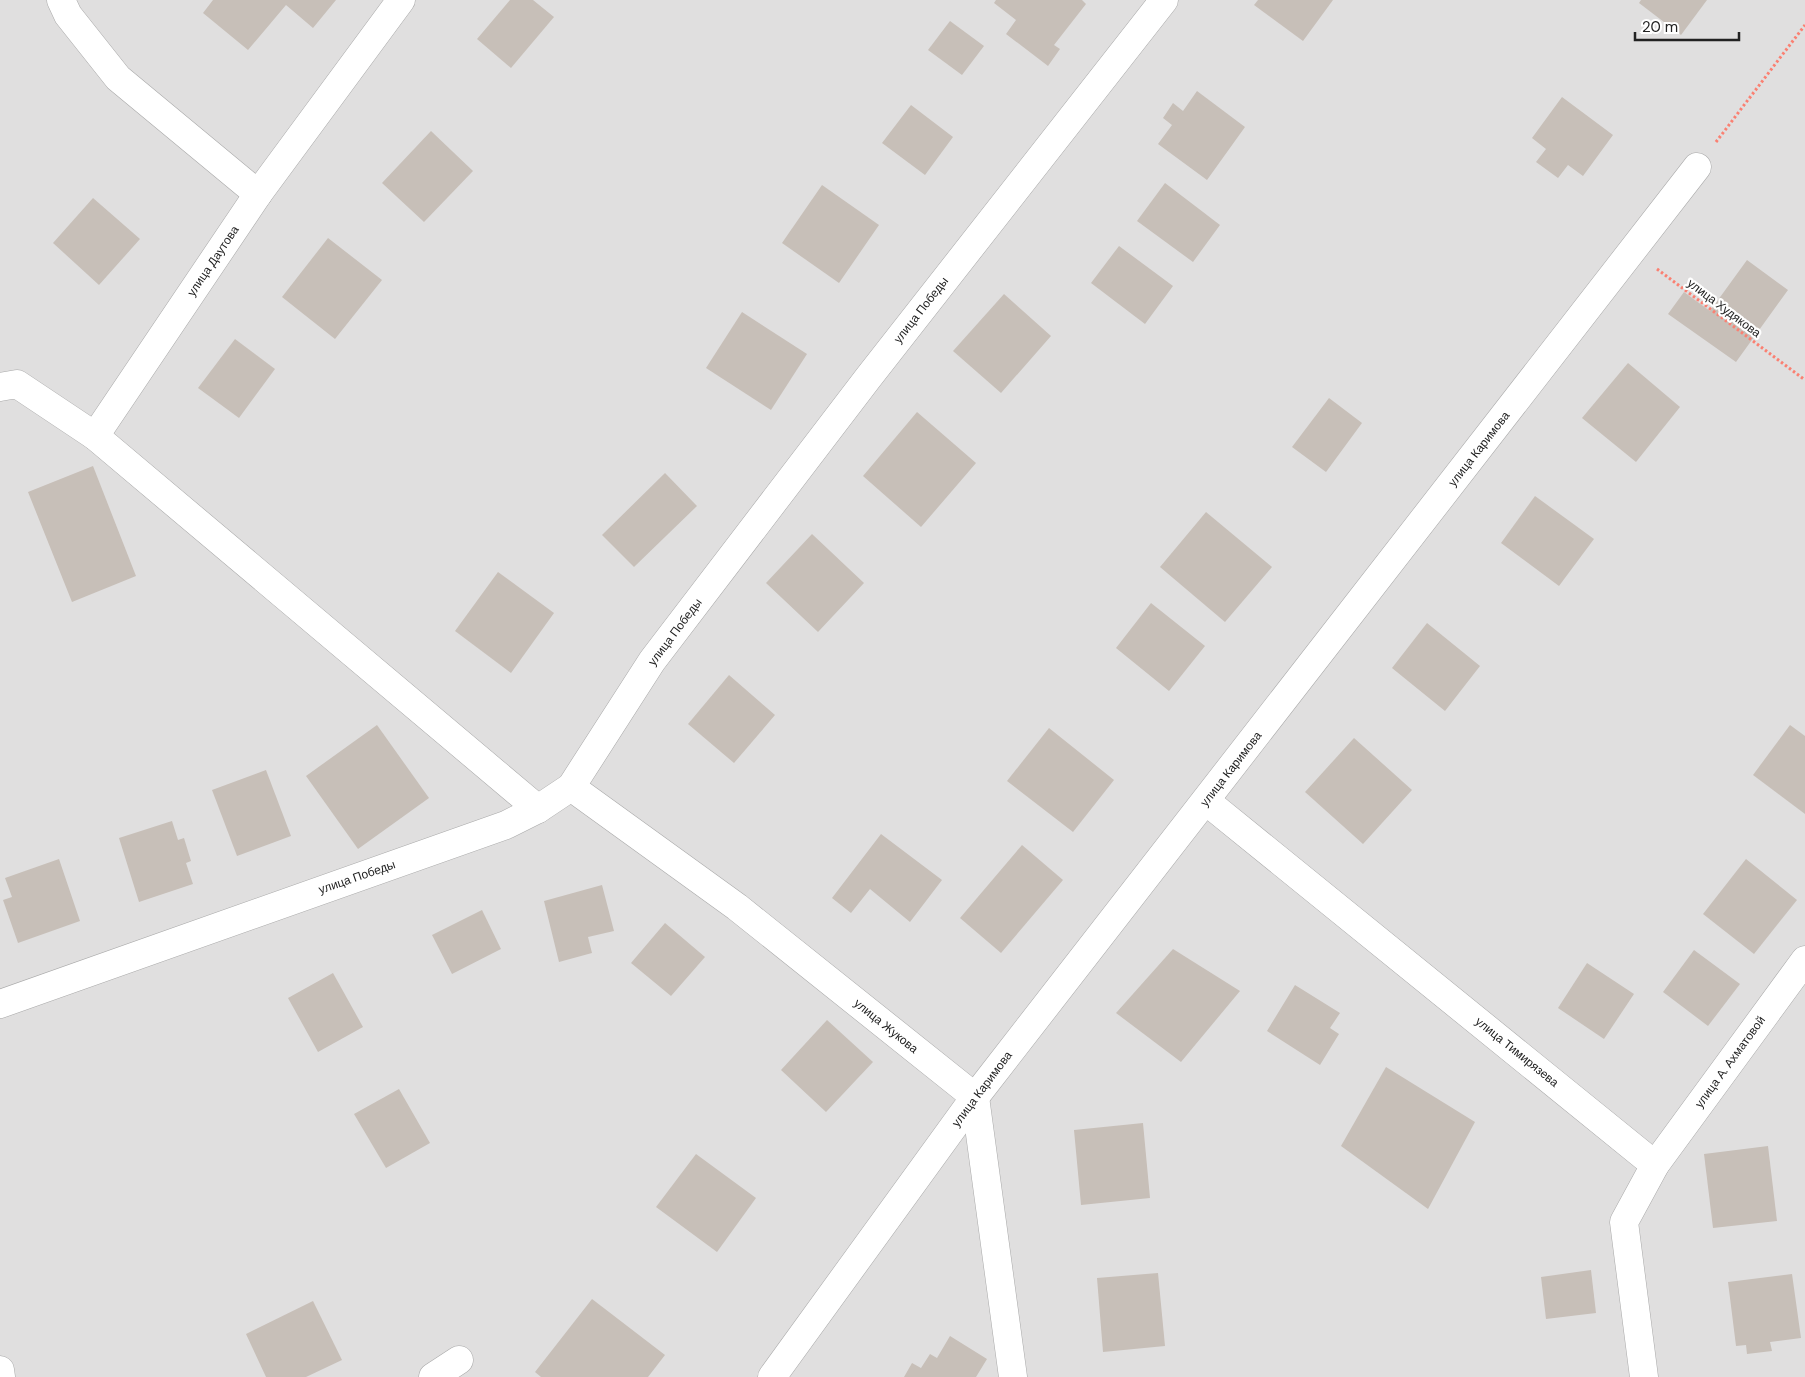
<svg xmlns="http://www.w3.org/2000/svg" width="1805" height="1377" font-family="'DM Sans',sans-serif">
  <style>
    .residential { fill: #e0dfdf }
    .building { fill: #c7bfb8 }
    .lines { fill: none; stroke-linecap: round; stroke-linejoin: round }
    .minor-casing { stroke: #a9a9a9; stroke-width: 29 }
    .path { stroke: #fa8072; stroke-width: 3; stroke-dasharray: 2.5 2.5; stroke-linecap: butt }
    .minor { stroke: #fff; stroke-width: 28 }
    .labels { text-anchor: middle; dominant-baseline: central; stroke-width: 4.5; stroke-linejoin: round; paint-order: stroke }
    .street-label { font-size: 12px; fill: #222; stroke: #fff }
  </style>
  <rect width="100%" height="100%" fill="#f2efe9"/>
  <rect class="residential" x="0" y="0" width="1805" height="1377"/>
  <g class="building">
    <path d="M213,0H336L313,28L286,5L248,50L203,13Z"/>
    <path d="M510,0H533L554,17L511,68L477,39Z"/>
    <path d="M996,0H1082L1086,4L1054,45L1060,49L1048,66L1006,34L1016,20L994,3Z"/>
    <path d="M1258,0H1333L1303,41L1254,5Z"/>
    <path d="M1641,0H1707L1681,35L1639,3Z"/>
    <path d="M950,21L984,46L962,75L928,50Z"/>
    <path d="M1197,91L1245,127L1207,180L1158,144L1172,125L1163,118L1173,103L1183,111Z"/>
    <path d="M1562,97L1613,135L1583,176L1568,165L1558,178L1536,162L1546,149L1532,138Z"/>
    <path d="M911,105L953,137L925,175L882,143Z"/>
    <path d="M431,131L473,171L424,222L382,183Z"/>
    <path d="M1165,183L1220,225L1193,262L1137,221Z"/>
    <path d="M822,185L879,225L839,283L782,243Z"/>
    <path d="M93,198L140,239L99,285L53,243Z"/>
    <path d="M328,238L382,280L335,339L282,297Z"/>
    <path d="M1119,246L1173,286L1145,324L1091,283Z"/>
    <path d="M1747,260L1788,290L1736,362L1668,314L1684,292L1710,311Z"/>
    <path d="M1004,294L1051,336L1001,393L953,351Z"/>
    <path d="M742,312L807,354L771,410L706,368Z"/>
    <path d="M235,339L275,369L239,418L198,388Z"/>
    <path d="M1628,363L1680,407L1636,462L1582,418Z"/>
    <path d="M1329,398L1362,423L1326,472L1292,447Z"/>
    <path d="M917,412L976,463L921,527L863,476Z"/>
    <path d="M93,466L136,576L72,602L28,492Z"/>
    <path d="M665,473L697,506L634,567L602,535Z"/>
    <path d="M1535,496L1594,539L1559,586L1501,543Z"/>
    <path d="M1206,512L1272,567L1225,622L1160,567Z"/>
    <path d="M812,534L864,583L818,632L766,583Z"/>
    <path d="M498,572L554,613L511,673L455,631Z"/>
    <path d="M1151,603L1205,646L1169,691L1116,648Z"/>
    <path d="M1427,623L1480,666L1445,711L1392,668Z"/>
    <path d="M729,675L775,715L734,763L688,724Z"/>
    <path d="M377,725L429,798L358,849L306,776Z"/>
    <path d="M1790,725L1805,736V814L1753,775Z"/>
    <path d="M1049,728L1114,780L1073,832L1007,781Z"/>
    <path d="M1354,738L1412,790L1363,844L1305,792Z"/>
    <path d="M266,770L291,836L237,856L212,790Z"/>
    <path d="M172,821L178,840L184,838L191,861L186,863L193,884L139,902L119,838Z"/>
    <path d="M881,834L942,880L910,922L870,889L851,913L832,898Z"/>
    <path d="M1022,845L1063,880L1001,953L960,918Z"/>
    <path d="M59,859L80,921L18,943L3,900L12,897L5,878Z"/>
    <path d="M1746,859L1797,900L1754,954L1703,914Z"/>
    <path d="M602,885L614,931L588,937L592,953L559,962L544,901Z"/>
    <path d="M482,910L501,949L452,974L432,935Z"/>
    <path d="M665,923L705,957L671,996L631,963Z"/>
    <path d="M1173,949L1240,991L1181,1062L1116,1013Z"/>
    <path d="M1694,950L1740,984L1708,1026L1663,992Z"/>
    <path d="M1587,963L1634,994L1604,1039L1558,1008Z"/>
    <path d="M333,973L363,1027L318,1052L288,998Z"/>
    <path d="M1295,985L1340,1013L1330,1028L1339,1034L1320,1065L1267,1031Z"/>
    <path d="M827,1020L873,1062L826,1112L781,1070Z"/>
    <path d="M1386,1067L1475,1122L1428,1209L1341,1146Z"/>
    <path d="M399,1089L430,1143L386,1168L354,1114Z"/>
    <path d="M1143,1123L1150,1198L1081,1205L1074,1130Z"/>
    <path d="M1768,1146L1777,1221L1713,1228L1704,1154Z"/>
    <path d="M696,1154L756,1198L717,1252L656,1207Z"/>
    <path d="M1591,1270L1596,1313L1546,1319L1541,1277Z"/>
    <path d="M1158,1273L1165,1346L1103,1352L1097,1278Z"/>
    <path d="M1792,1274L1801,1338L1770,1342L1772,1351L1747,1354L1746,1345L1736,1346L1728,1282Z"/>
    <path d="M592,1299L665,1355L648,1377H541L535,1372Z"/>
    <path d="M313,1301L342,1360L306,1377H266L246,1334Z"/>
    <path d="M950,1336L987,1359L976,1377H904L912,1363L921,1368L930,1354L937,1358Z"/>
  </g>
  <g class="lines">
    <defs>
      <g id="minor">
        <path d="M61,0L68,15L118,78L258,194"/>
        <path d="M0,387L17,384L95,436L258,194L401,0"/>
        <path d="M95,436L538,809"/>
        <path d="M571,787L737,907L975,1097L1013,1377"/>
        <path d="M1206,801L1655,1165"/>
        <path d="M0,1004L506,825L538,809L571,787L652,661L868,378L1164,0"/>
        <path d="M0,1370L1,1377"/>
        <path d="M433,1377L459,1360"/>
        <path d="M772,1377L975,1097L1697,167"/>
        <path d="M1644,1377L1624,1222L1655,1165L1805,960"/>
      </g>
    </defs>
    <use href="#minor" class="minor-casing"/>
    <g class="path">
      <path d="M1716,142L1805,25"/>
      <path d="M1657,269L1805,380"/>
    </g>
    <use href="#minor" class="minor"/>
  </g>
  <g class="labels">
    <g class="street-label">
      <text transform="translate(213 261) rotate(-56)">улица Даутова</text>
      <text transform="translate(1724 308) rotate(37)">улица Худякова</text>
      <text transform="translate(921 310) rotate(-52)">улица Победы</text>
      <text transform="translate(1479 449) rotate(-52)">улица Каримова</text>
      <text transform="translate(675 632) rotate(-53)">улица Победы</text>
      <text transform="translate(1231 769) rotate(-52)">улица Каримова</text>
      <text transform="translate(357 877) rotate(-19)">улица Победы</text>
      <text transform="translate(886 1026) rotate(39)">улица Жукова</text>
      <text transform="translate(1517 1052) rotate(39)">улица Тимирязева</text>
      <text transform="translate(1730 1062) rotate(-54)">улица А. Ахматовой</text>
      <text transform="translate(982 1089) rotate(-53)">улица Каримова</text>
    </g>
  </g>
  <path d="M1635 32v8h104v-8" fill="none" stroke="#222222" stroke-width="2.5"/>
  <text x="1642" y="32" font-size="15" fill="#222222" stroke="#ffffff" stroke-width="4" paint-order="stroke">20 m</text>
</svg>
